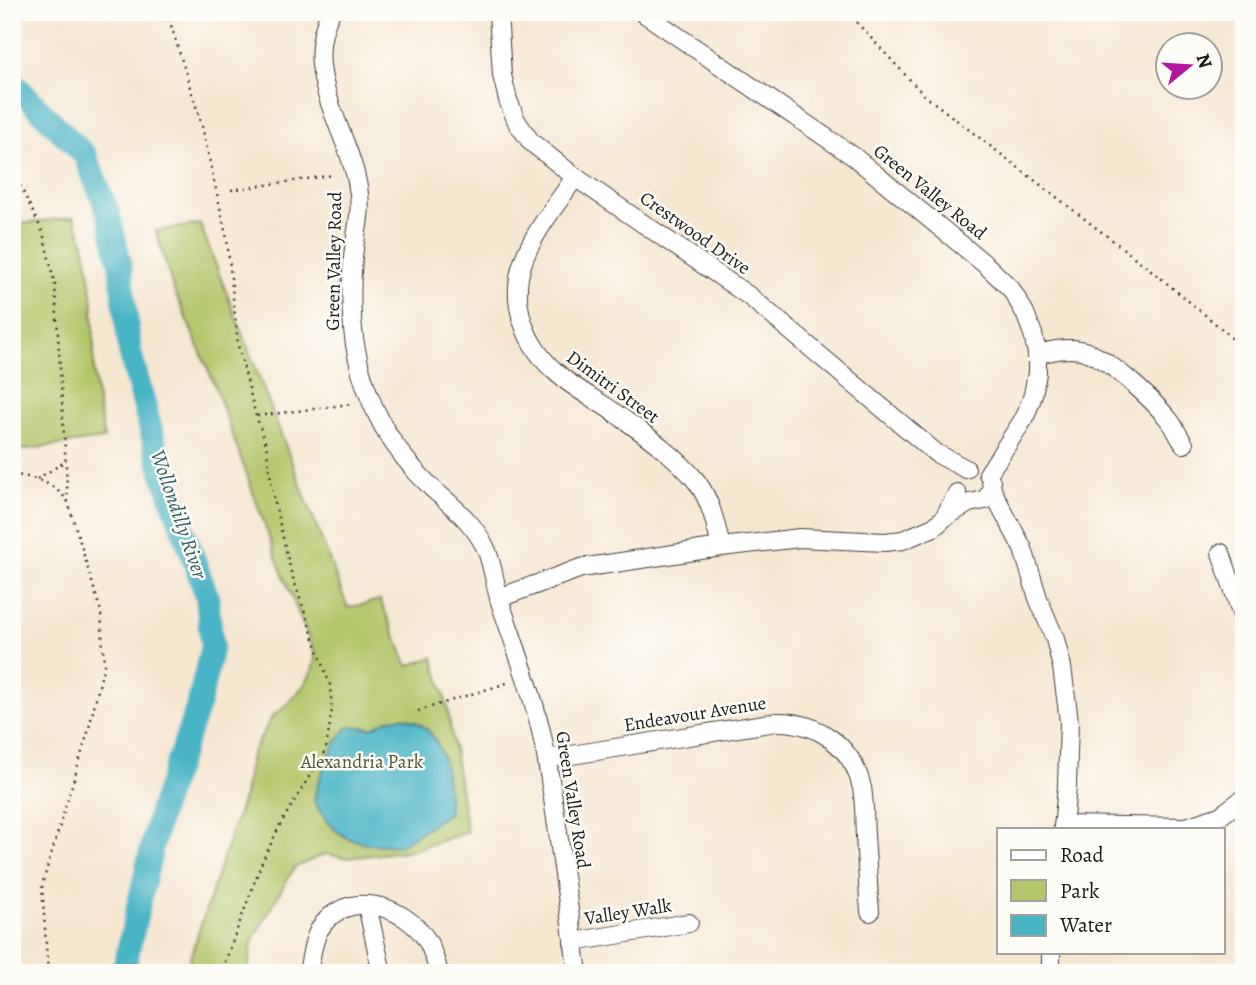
<svg xmlns="http://www.w3.org/2000/svg" width="1256" height="985" font-family="Alegreya,serif">
  <style>
    .green { fill: #b4c66a; stroke: #687143; stroke-width: 2 }
    .water { fill: #48b4c6; stroke: #326871; stroke-width: 2 }
    .lines { fill: none; stroke-linecap: round; stroke-linejoin: round }
    .river { stroke: #48b4c6; stroke-width: 24 }
    .minor-casing { stroke: #3d3a37; stroke-width: 20 }
    .path { stroke: #3d3a37; stroke-width: 2.5; stroke-dasharray: 2 5; stroke-linecap: butt }
    .minor { stroke: #fff; stroke-width: 18 }
    .labels { text-anchor: middle; dominant-baseline: central; stroke-width: 5; stroke-linejoin: round; paint-order: stroke }
    .street-label { font-size: 19px; fill: #1c1c1c; stroke: #fdfcf7 }
    .park-label { font-size: 19px; fill: #515837; stroke: #fdfcf7 }
    .water-label { font-size: 21px; font-style: italic; fill: #306068; stroke: #fdfcf7 }
  </style>
  <rect width="100%" height="100%" fill="#fdfcf7"/>
  <filter id="ink" filterUnits="userSpaceOnUse"><feTurbulence type="fractalNoise" baseFrequency=".0143" numOctaves="2"/><feDisplacementMap in="SourceGraphic" scale="14" xChannelSelector="R" yChannelSelector="G"/><feConvolveMatrix kernelMatrix="1 2 1 2 8 2 1 2 1" color-interpolation-filters="sRGB"/></filter>
  <filter id="wash" filterUnits="userSpaceOnUse"><feTurbulence type="fractalNoise" baseFrequency=".00686" numOctaves="4" result="noise"/><feDisplacementMap in="SourceGraphic" scale="28" xChannelSelector="R" yChannelSelector="G"/><feGaussianBlur stdDeviation="1.57" result="paint"/><feColorMatrix in="noise" values="0 0 0 0 0 0 0 0 0 0 0 0 0 0 0 0 0 1.4 0 .05"/><feComposite in="paint" operator="in"/></filter>
  <g filter="url(#wash)">
    <rect width="100%" height="100%" fill="#f6e7d1"/>
    <g class="green">
      <path d="M74,217C94,259 94,318 94,364C94,389 100,415 104,439L12,451V225Z"/>
      <path d="M200,224L348,608L380,600L408,666L433,657L447,705L467,832L413,850L348,858L324,854L294,868L252,941L248,973H185L244,795L251,755L273,715L279,712C296,694 315,680 315,654L279,565L214,383L173,288L156,231Z"/>
    </g>
    <path class="water" d="M403,717C448,728 446,774 449,813L399,846L368,844L347,838L338,832L327,822L314,802C316,781 334,739 350,726L372,728L390,719Z"/>
    <g class="lines">
      <path class="river" d="M12,82L85,155L108,212L120,263L130,352L162,471L207,596L212,646L199,703L160,812L123,973"/>
    </g>
  </g>
  <g filter="url(#ink)">
    <g class="lines">
      <defs>
        <g id="minor">
          <path d="M331,12C298,74 352,133 359,194C362,215 355,236 353,257C348,319 353,370 383,426C396,449 413,470 432,488C453,507 475,523 487,551C493,567 495,585 500,602C514,643 530,685 540,727C548,760 552,793 557,826C564,875 571,924 578,973"/>
          <path d="M498,12L502,75L508,100L517,122L531,142L575,177L749,296L936,453L966,469"/>
          <path d="M642,12L853,156L986,265L1011,289L1025,313L1033,334L1037,354V373L1033,395L1025,417L988,474"/>
          <path d="M575,177C558,203 535,230 524,259C508,301 525,346 558,374C575,389 597,400 615,413C643,433 676,455 697,482C711,501 716,525 721,547"/>
          <path d="M1037,354C1051,351 1066,347 1080,350C1106,355 1153,400 1170,421C1175,428 1179,437 1184,444"/>
          <path d="M992,490L1023,549L1038,598L1055,639L1062,667L1069,721L1067,786L1063,829"/>
          <path d="M947,516L969,503L985,500L992,490L991,481"/>
          <path d="M1221,553L1244,621"/>
          <path d="M499,598L581,568L721,547L800,538L885,542L903,540L934,527L944,518L957,493"/>
          <path d="M547,759L776,722C817,721 853,746 862,788C865,804 864,821 865,836C867,862 868,887 870,912"/>
          <path d="M1063,825L1186,827L1220,816L1244,798"/>
          <path d="M367,905L382,973"/>
          <path d="M573,942L689,923"/>
          <path d="M1051,952V973"/>
          <path d="M308,973C311,959 312,943 319,930C345,887 405,904 428,942C433,952 436,962 439,973"/>
        </g>
      </defs>
      <use href="#minor" class="minor-casing"/>
      <g class="path">
        <path d="M167,12L202,126L215,185L227,239L238,345L256,416L266,444L273,495L291,572L330,685L332,710L326,749L281,823L262,862L221,973"/>
        <path d="M847,12L924,95L1151,270L1228,334L1244,352"/>
        <path d="M12,174L22,189L43,233L55,284L68,502L101,612L104,665L88,732L42,885L48,973"/>
        <path d="M231,190L334,175"/>
        <path d="M257,416L351,404"/>
        <path d="M12,475C34,476 56,484 68,502"/>
        <path d="M37,479L66,461"/>
        <path d="M418,711L510,682"/>
      </g>
      <use href="#minor" class="minor"/>
    </g>
  </g>
  <g class="labels">
    <g class="street-label">
      <text transform="translate(930 192) rotate(39)">Green Valley Road</text>
      <text transform="translate(695 233) rotate(35)">Crestwood Drive</text>
      <text transform="translate(334 261) rotate(-89)">Green Valley Road</text>
      <text transform="translate(613 387) rotate(36)">Dimitri Street</text>
      <text transform="translate(695 714) rotate(-9)">Endeavour Avenue</text>
      <text transform="translate(573 800) rotate(81)">Green Valley Road</text>
      <text transform="translate(628 912) rotate(-9)">Valley Walk</text>
    </g>
    <g class="park-label">
      <text x="362" y="762">Alexandria Park</text>
    </g>
    <g class="water-label">
      <text transform="translate(179 514) rotate(71)">Wollondilly River</text>
    </g>
  </g>
  <rect width="1256" height="985" fill="none" stroke="#fdfcf7" stroke-width="42"/>
  <rect x="997" y="828" width="228" height="126" fill="#fdfcf7" stroke="#a3a29f" stroke-width="2"/>
  <rect x="1011" y="850" width="35" height="10" fill="#ffffff" stroke="#a3a29f" stroke-width="2"/>
  <text x="1060" y="862" font-size="21" fill="#1c1c1c">Road</text>
  <rect x="1011" y="880" width="35" height="21" fill="#b4c66a" stroke="#a3a29f" stroke-width="2"/>
  <text x="1060" y="898" font-size="21" fill="#1c1c1c">Park</text>
  <rect x="1011" y="915" width="35" height="21" fill="#48b4c6" stroke="#a3a29f" stroke-width="2"/>
  <text x="1060" y="932" font-size="21" fill="#1c1c1c">Water</text>
  <g transform="translate(1189 66) rotate(72)"><circle r="33" fill="#fdfcf7" stroke="#a3a29f" stroke-width="2"/>
  <path d="M0-5L12 26L0 18L-12 26Z" fill="#b5179e"/>
  <text y="-10" font-size="19" font-weight="bold" text-anchor="middle" fill="#1c1c1c">N</text>
  </g>
</svg>
